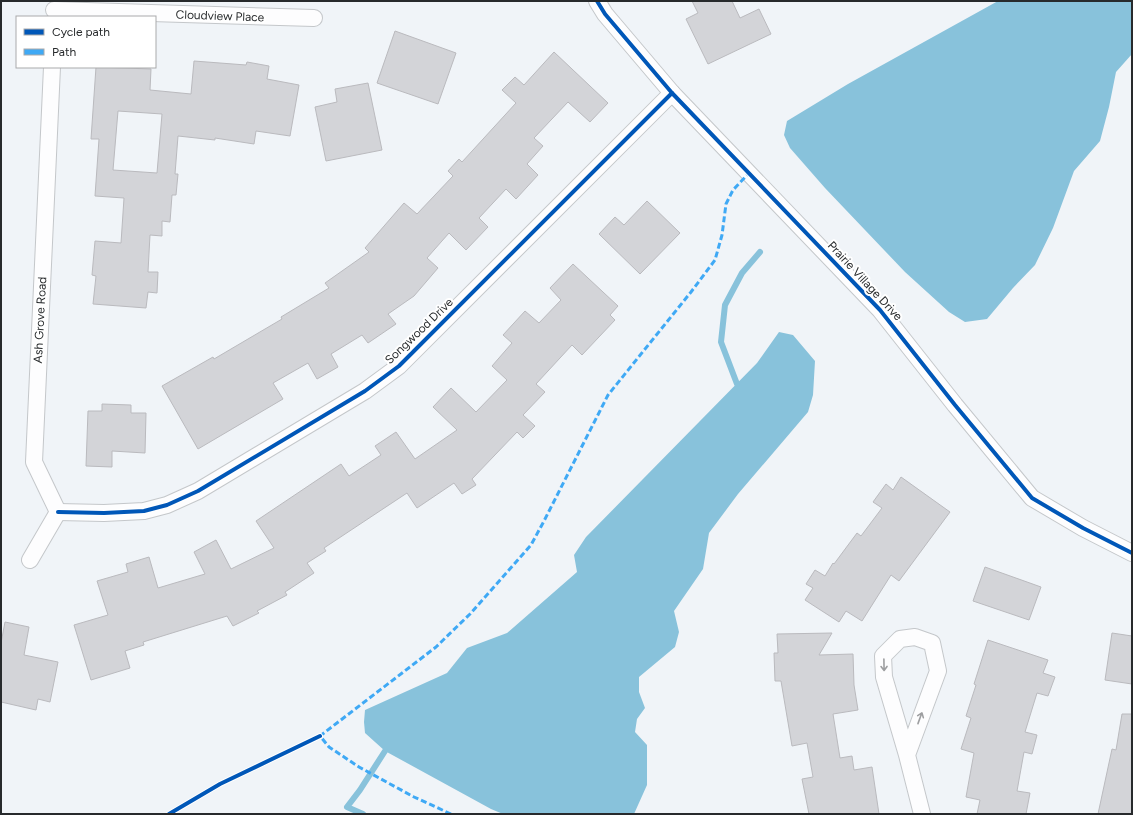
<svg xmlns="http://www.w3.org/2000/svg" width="1133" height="815" font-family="Figtree,sans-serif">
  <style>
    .water { fill: #88c2db }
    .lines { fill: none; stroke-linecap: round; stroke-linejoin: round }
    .stream { stroke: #88c2db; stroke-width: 6 }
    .building { fill: #d3d4d8; stroke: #bababe; fill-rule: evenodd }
    .minor-casing { stroke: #c4c7ca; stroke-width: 18 }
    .minor { stroke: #fdfdfe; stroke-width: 16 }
    .quiet { stroke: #3fa9f5; stroke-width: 3; stroke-dasharray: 6 3; stroke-linecap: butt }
    .cycleway-casing { stroke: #fff; stroke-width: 6 }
    .cycleway { stroke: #0057b8; stroke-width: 4 }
    .oneway { stroke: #9d9ea0 }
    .labels { text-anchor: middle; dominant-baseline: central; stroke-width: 4; stroke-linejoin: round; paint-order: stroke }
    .street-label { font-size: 12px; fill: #272a2c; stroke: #fff }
  </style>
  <rect width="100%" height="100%" fill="#f0f4f8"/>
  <g class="water">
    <path d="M998,1H1132V54L1116,72L1109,107L1100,141L1074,171L1053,228L1035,265L1013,288L987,319L965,322L949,312L905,272L825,188L790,148L784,135L787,121L848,84Z"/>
    <path d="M779,332L793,335L815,361L813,395L808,412L738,494L709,533L703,569L674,611L679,632L675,647L639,677V692L645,708L637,719L635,732L647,745V785L634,814H503L491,809L385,751L365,733L364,722L365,710L447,673L467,648L507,633L577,572L574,555L586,537L757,363Z"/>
  </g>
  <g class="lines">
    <g class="stream">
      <path d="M737,384L721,342L725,305L742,273L760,252"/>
      <path d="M363,814L347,807L360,790L385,751"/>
    </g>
  </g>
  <g class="building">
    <path d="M692,1H732L740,18L759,9L771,34L708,64L686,19L698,13Z"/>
    <path d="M395,31L456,53L438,104L377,83Z"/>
    <path d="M554,52L608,103L590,122L568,102L534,138L543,146L527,164L538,175L516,199L506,189L479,218L488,227L466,250L449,233L427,258L438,268L414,296L388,314L396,324L368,343L362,335L331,354L338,367L317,379L308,363L273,383L283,399L198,449L162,386L213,357L214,359L282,319L281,317L329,288L325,283L369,252L365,248L404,203L417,214L453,176L448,171L459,159L462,162L516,103L502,90L515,77L524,85Z"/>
    <path d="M194,61L246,65L247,62L269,66L267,79L299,85L290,136L256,131L254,144L215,138V140L178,136L175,174H178L176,195H172L170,222L162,221V236L150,235L148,272H158L157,293L148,292L146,308L93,304L96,276L92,275L95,241L121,243L124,198L95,196L99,139H91L96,67L151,69L150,90L191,94ZM118,111L162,114L157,173L113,170Z"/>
    <path d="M368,83L382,150L326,161L315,107L337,102L335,89Z"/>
    <path d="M647,201L680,233L640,274L599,234L615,217L624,225Z"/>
    <path d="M573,264L618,306L610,315L615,320L582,355L572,345L536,384L545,392L523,415L535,426L523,438L517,432L472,479L476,485L462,494L454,483L417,508L407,493L324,548L326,551L307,563L314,573L285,592L287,595L257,611L259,613L233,626L227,616L143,642L144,645L125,651L130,668L91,680L74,625L108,615L97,581L128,572L126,564L149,557L158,588L205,574L194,552L216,540L231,569L274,548L256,521L341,464L349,476L381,455L375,446L396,432L415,459L457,430L433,407L451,388L476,412L507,380L492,366L512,343L503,335L525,311L539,323L561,300L550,288Z"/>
    <path d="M102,404L131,405V413H146L145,453L112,451V467L86,466L88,411H102Z"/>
    <path d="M901,477L950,512L899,581L891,575L862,621L846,611L839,622L805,600L813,588L806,584L815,570L825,576L833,563L834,564L857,533L861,536L882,508L873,502L886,484L893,490Z"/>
    <path d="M985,567L1041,587L1029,620L973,601Z"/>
    <path d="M5,622L29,627L24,655L58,662L50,702L38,699L36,710L1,702V643Z"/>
    <path d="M832,633L819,655L853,654L854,685L858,710L833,714L840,758L852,756L854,770L872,767L879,814H809L802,779L813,777L807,743L792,746L781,681H775L774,653H778L777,634Z"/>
    <path d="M1112,633L1132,636V684L1105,680Z"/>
    <path d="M988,640L1048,660L1043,673L1055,677L1048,696L1037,693L1025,732L1037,735L1032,754L1024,752L1017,791L1030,793L1026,814H977L980,800L966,797L974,753L961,749L971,718L966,716L976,685L974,684Z"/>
    <path d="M1122,714H1132V814H1098L1112,749L1116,750Z"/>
  </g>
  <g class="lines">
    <defs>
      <g id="minor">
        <path d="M597,1L605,14L672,93L880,310L955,405L1032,498L1083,528L1132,553"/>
        <path d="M54,10L314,18"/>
        <path d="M58,512L104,513L144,511L167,505L198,491L365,391L399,366L672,93"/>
        <path d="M30,560L58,512L34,462L52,67"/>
        <path d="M907,755L938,671L932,643L915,637L900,639L883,656L884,677L907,755L922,814"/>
      </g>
    </defs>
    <use href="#minor" class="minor-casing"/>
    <use href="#minor" class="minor"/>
    <path class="quiet" d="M451,814L414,797L359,767L329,747L320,736L436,647L470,614L531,545L544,521L608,395L691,292L715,260L722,235L726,204L733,190L749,173"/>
    <defs>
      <g id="cycleway">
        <path d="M597,1L605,14L672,93L880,310L955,405L1032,498L1083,528L1132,553"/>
        <path d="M58,512L104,513L144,511L167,505L198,491L365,391L399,366L672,93"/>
        <path d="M169,814L220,784L320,736"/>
      </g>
    </defs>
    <use href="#cycleway" class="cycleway-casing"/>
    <use href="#cycleway" class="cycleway"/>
  </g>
  <defs><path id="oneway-shaft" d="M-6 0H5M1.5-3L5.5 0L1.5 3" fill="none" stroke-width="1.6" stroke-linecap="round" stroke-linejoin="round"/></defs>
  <g class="oneway">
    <use href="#oneway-shaft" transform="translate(884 665) rotate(89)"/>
    <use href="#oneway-shaft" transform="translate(920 718) rotate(-70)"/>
  </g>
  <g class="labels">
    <g class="street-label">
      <text transform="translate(220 16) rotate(2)">Cloudview Place</text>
      <text transform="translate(865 281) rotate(47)">Prairie Village Drive</text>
      <text transform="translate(40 320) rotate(-87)">Ash Grove Road</text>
      <text transform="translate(419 331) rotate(-44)">Songwood Drive</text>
    </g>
  </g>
  <rect width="1133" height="815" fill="none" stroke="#272a2c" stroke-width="4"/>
  <rect x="16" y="16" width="140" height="52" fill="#ffffff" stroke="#a9aaab"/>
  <rect x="24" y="29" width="20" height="6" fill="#0057b8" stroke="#a9aaab"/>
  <text x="52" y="36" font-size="12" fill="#272a2c">Cycle path</text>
  <rect x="24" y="49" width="20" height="6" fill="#3fa9f5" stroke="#a9aaab"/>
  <text x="52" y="56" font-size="12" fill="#272a2c">Path</text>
</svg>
